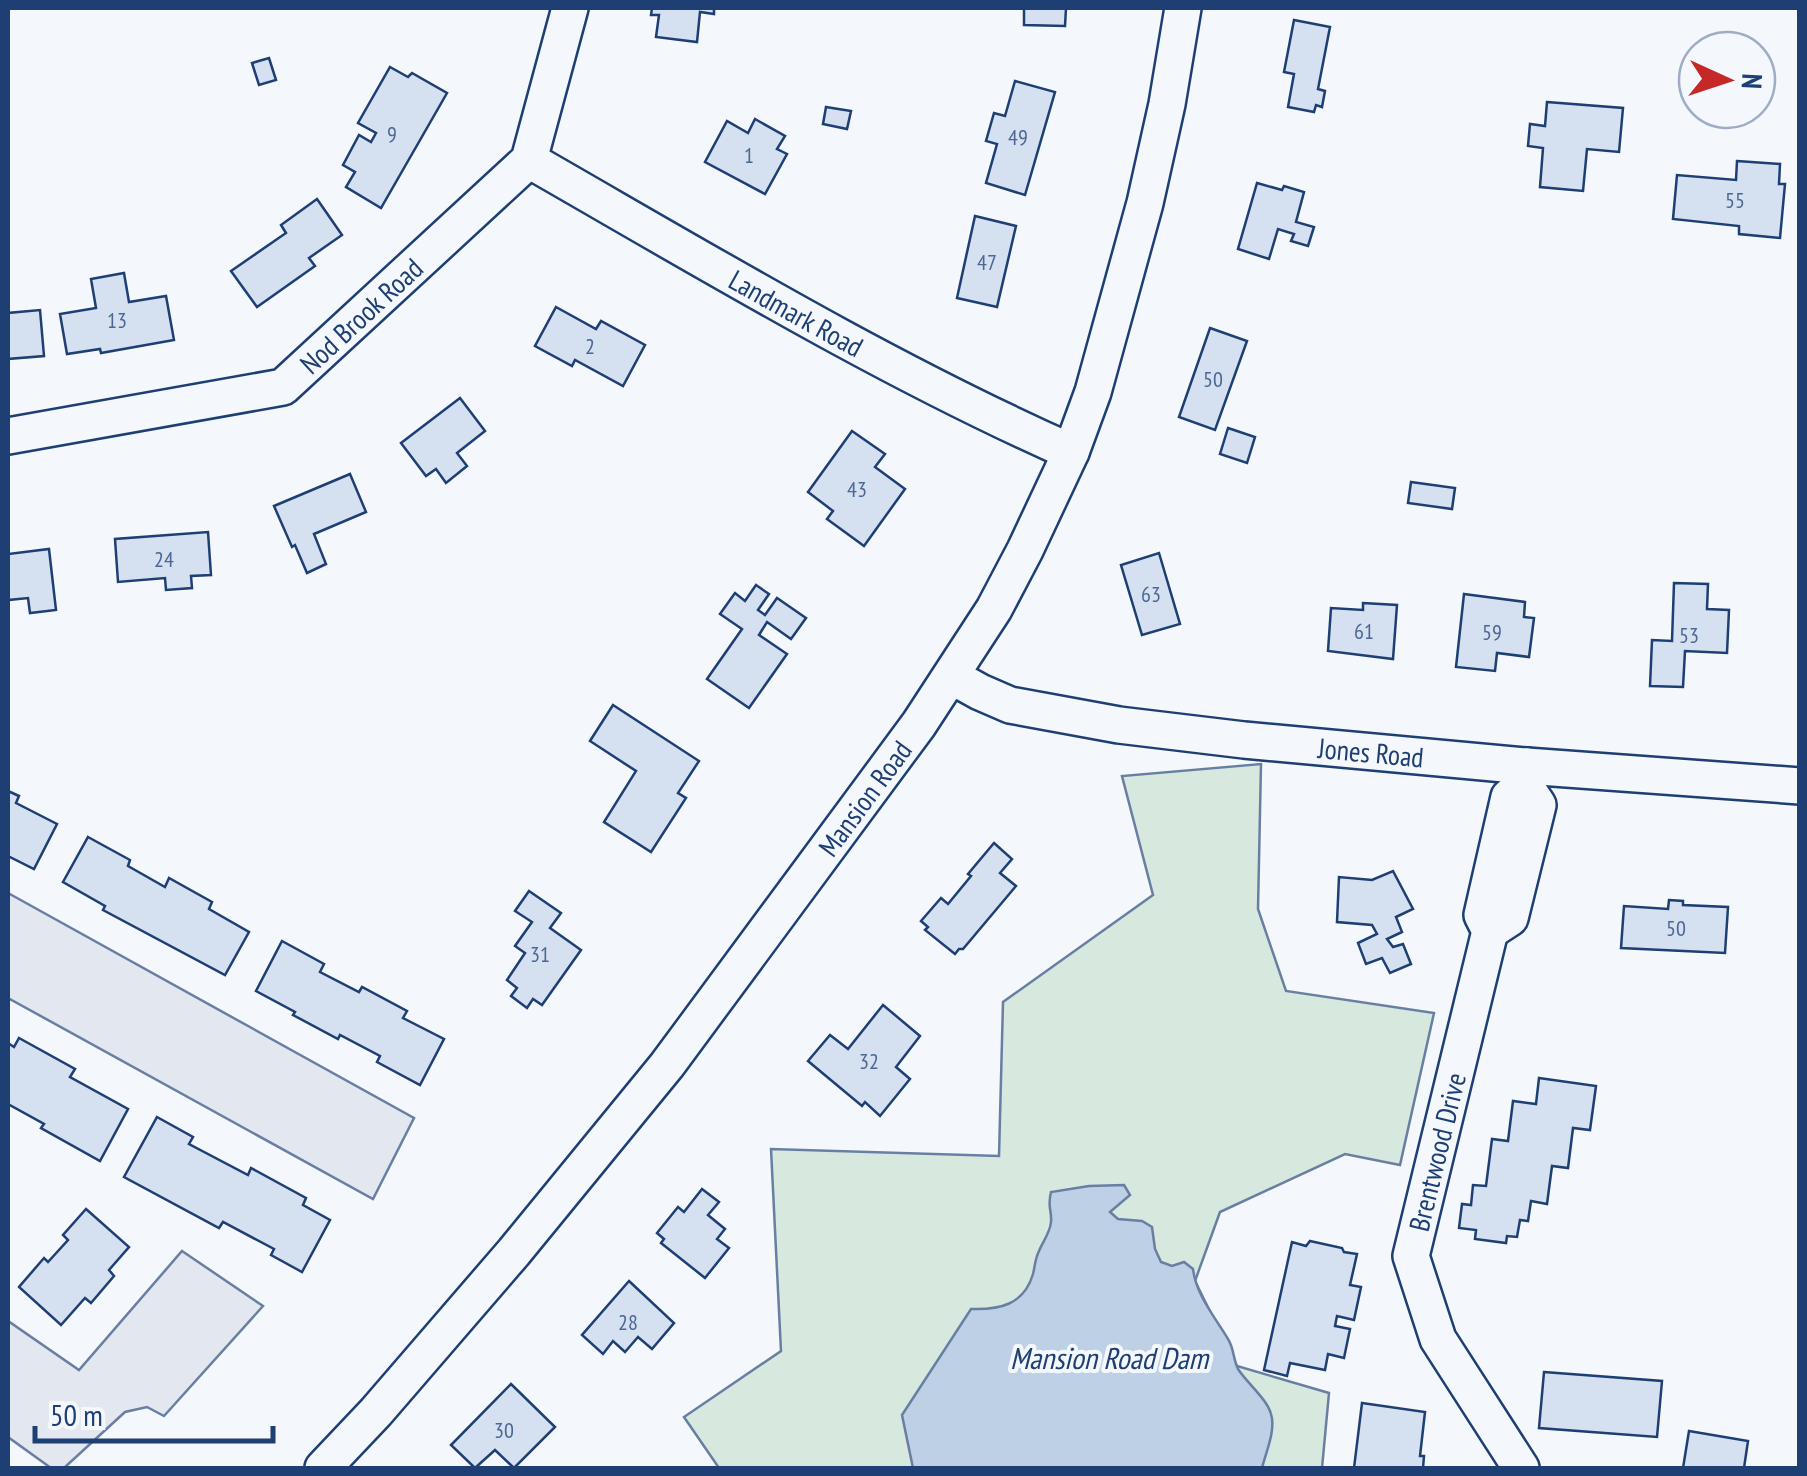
<svg xmlns="http://www.w3.org/2000/svg" width="1807" height="1476" font-family="'PT Sans Narrow',sans-serif">
  <style>
    .green { fill: #d7e8df; stroke: #687fa3; stroke-width: 2.5 }
    .parking { fill: #e3e8f0; stroke: #687fa3; stroke-width: 2.5 }
    .water { fill: #bed0e5; stroke: #687fa3; stroke-width: 2.5 }
    .building { fill: #d5e0f0; stroke: #1d3f73; stroke-width: 2.5 }
    .lines { fill: none; stroke-linecap: round; stroke-linejoin: round }
    .minor-casing { stroke: #1d3f73; stroke-width: 40 }
    .minor { stroke: #f4f7fb; stroke-width: 35 }
    .labels { text-anchor: middle; dominant-baseline: central; stroke-width: 8; stroke-linejoin: round; paint-order: stroke }
    .number-label { font-size: 22px; fill: #4b6792 }
    .street-label { font-size: 28px; fill: #1d3f73; stroke: #f4f7fb }
    .water-label { font-size: 30px; font-style: italic; fill: #1d3f73; stroke: #f4f7fb }
  </style>
  <rect width="100%" height="100%" fill="#f4f7fb"/>
  <path class="green" d="M1261,764L1258,909L1286,991L1434,1013L1400,1165L1345,1154L1220,1212L1195,1281L1237,1366L1329,1393L1322,1468H719L684,1417L781,1351L771,1149L999,1156L1003,1002L1153,895L1122,776Z"/>
  <g class="parking">
    <path d="M8,893L414,1118L373,1199L8,998Z"/>
    <path d="M182,1251L263,1306L164,1416L147,1407L125,1412L64,1468H51L8,1437V1321L79,1370Z"/>
  </g>
  <path class="water" d="M1124,1185L1130,1195L1110,1212L1118,1219L1142,1221L1152,1227L1155,1249L1161,1262L1172,1266L1184,1262L1193,1269C1196,1295 1215,1317 1228,1339C1234,1348 1233,1359 1238,1369C1247,1383 1267,1399 1271,1414C1276,1430 1266,1452 1262,1468H913L902,1415L971,1309C999,1310 1024,1305 1033,1274C1035,1266 1035,1259 1039,1251C1043,1241 1050,1233 1051,1222C1052,1209 1047,1208 1051,1192L1089,1186Z"/>
  <g class="building">
    <path d="M652,8H714V14L700,12L697,42L656,37L659,15H651Z"/>
    <path d="M1024,8H1066L1065,26L1024,25Z"/>
    <path d="M1294,20L1330,27L1318,89L1325,91L1322,107L1316,105L1314,112L1288,107L1294,74L1284,72Z"/>
    <path d="M269,58L276,80L259,85L252,63Z"/>
    <path d="M390,67L408,77L412,73L447,93L381,208L346,187L355,172L343,165L359,135L371,142L376,133L358,123Z"/>
    <path d="M1015,81L1055,92L1025,195L986,183L997,144L986,141L994,113L1005,116Z"/>
    <path d="M1547,102L1623,108L1619,152L1587,149L1583,191L1540,187L1543,148L1528,146L1530,124L1545,126Z"/>
    <path d="M826,107L851,111L847,129L823,124Z"/>
    <path d="M755,119L785,136L777,149L787,154L765,194L705,162L727,121L748,133Z"/>
    <path d="M1737,161L1780,164L1779,184H1785L1780,238L1739,234V226L1673,219L1677,175L1736,180Z"/>
    <path d="M1257,183L1282,190L1284,186L1304,192L1296,222L1314,227L1308,246L1291,241L1294,234L1278,229L1269,259L1238,249Z"/>
    <path d="M317,199L342,235L309,258L315,266L257,307L231,271L286,233L281,225Z"/>
    <path d="M975,216L1016,226L997,307L957,298Z"/>
    <path d="M124,273L129,302L166,296L174,340L101,353L100,349L67,354L60,314L96,308L91,279Z"/>
    <path d="M556,307L596,329L601,321L645,345L623,386L575,360L572,366L535,346Z"/>
    <path d="M40,310L44,356L8,359V365V313Z"/>
    <path d="M1210,328L1247,341L1215,430L1179,417Z"/>
    <path d="M460,398L485,431L457,453L467,466L446,483L436,469L426,476L401,443Z"/>
    <path d="M1228,428L1255,437L1247,463L1220,454Z"/>
    <path d="M852,431L885,454L875,467L905,489L864,546L827,519L833,511L808,492Z"/>
    <path d="M350,474L366,512L314,534L326,564L307,573L295,545L292,547L274,506Z"/>
    <path d="M1411,482L1455,488L1452,509L1408,503Z"/>
    <path d="M208,532L211,575L191,576L192,588L166,590L165,578L118,582L115,539Z"/>
    <path d="M49,549L56,610L30,613L28,598L8,600V554Z"/>
    <path d="M1159,553L1180,624L1142,635L1121,565Z"/>
    <path d="M1674,583L1708,584L1707,609L1729,610L1727,653L1685,651L1683,687L1650,686L1652,640L1672,641Z"/>
    <path d="M756,585L769,594L758,610L765,615L777,598L806,618L791,639L767,622L759,635L787,654L749,708L707,679L742,629L720,614L735,593L745,601Z"/>
    <path d="M1464,594L1525,602L1524,617L1534,618L1529,657L1497,653L1495,671L1456,667Z"/>
    <path d="M1363,603L1397,605L1393,659L1328,651L1331,608L1363,610Z"/>
    <path d="M613,705L699,761L678,793L686,798L651,852L604,822L636,771L590,741Z"/>
    <path d="M8,791L19,796L16,803L57,824L34,869L8,856Z"/>
    <path d="M88,837L130,860L128,866L165,887L169,878L212,902L209,909L249,932L225,975L103,910L105,906L63,882Z"/>
    <path d="M994,843L1012,859L1000,873L1016,886L963,949H959L955,954L925,930L928,927L921,921L941,898L948,904L971,876L968,874Z"/>
    <path d="M1393,871L1413,909L1396,917L1402,932L1387,939L1393,947L1403,944L1411,964L1390,973L1382,958L1366,964L1358,943L1377,934L1372,925L1337,922L1339,877L1372,880Z"/>
    <path d="M529,891L561,913L550,928L581,950L542,1005L533,999L527,1008L511,996L517,988L507,980L525,953L515,946L532,922L515,911Z"/>
    <path d="M1669,900L1683,901V905L1728,907L1725,953L1621,948L1624,906L1668,909Z"/>
    <path d="M282,941L324,964L320,972L359,992L362,987L407,1011L403,1018L444,1039L420,1085L377,1062L380,1056L340,1035L338,1039L293,1015L295,1012L256,991Z"/>
    <path d="M883,1005L920,1036L896,1067L910,1079L880,1116L865,1102L862,1106L808,1061L830,1035L848,1049Z"/>
    <path d="M19,1038L75,1069L70,1077L128,1109L100,1161L41,1128L44,1124L8,1104V1043L14,1047Z"/>
    <path d="M1539,1078L1596,1086L1590,1130L1573,1128L1568,1168L1552,1166L1547,1204L1531,1201L1528,1221L1520,1220L1517,1237L1507,1236L1506,1243L1475,1239L1476,1230L1459,1228L1462,1204L1471,1205L1473,1185L1486,1186L1492,1139L1508,1141L1513,1101L1536,1104Z"/>
    <path d="M157,1117L193,1137L189,1144L248,1175L251,1168L306,1198L303,1205L330,1220L302,1272L271,1255L274,1249L223,1222L219,1228L124,1177Z"/>
    <path d="M702,1189L719,1202L708,1215L725,1229L717,1239L729,1248L705,1278L661,1243L664,1239L657,1233L678,1207L684,1212Z"/>
    <path d="M86,1209L129,1247L109,1270L114,1276L91,1303L85,1298L61,1325L19,1287L44,1258L48,1262L68,1240L63,1235Z"/>
    <path d="M1310,1241L1342,1248L1344,1252L1357,1254L1350,1285L1361,1287L1354,1320L1337,1316L1335,1326L1350,1329L1344,1358L1328,1354L1325,1370L1290,1363L1287,1376L1264,1370L1292,1242L1306,1246Z"/>
    <path d="M629,1281L674,1323L652,1349L638,1337L625,1352L613,1341L603,1354L582,1335Z"/>
    <path d="M1544,1372L1662,1381L1657,1437L1539,1428Z"/>
    <path d="M511,1384L555,1427L514,1468L495,1450L475,1468L451,1445Z"/>
    <path d="M1362,1403L1425,1412L1420,1456H1424L1423,1468H1354Z"/>
    <path d="M1689,1431L1748,1441L1744,1468H1683Z"/>
  </g>
  <g class="lines">
    <defs>
      <g id="minor">
        <path id="s1" d="M529,160C707,262 884,369 1071,452"/>
        <path id="s2" d="M8,436L283,387L529,160L570,8"/>
        <path id="s3" d="M951,676L980,692L1010,705L1119,725L1244,740L1526,766L1800,786"/>
        <path d="M1490,931L1510,918L1538,805L1524,784L1526,766"/>
        <path id="s4" d="M323,1468L376,1412L514,1252L667,1065L919,724L994,609L1025,550L1071,452L1093,392L1145,203L1167,104L1183,8"/>
        <path id="s5" d="M1521,1468L1438,1339L1411,1256L1490,931L1482,915L1509,797L1524,784"/>
      </g>
    </defs>
    <use href="#minor" class="minor-casing"/>
    <use href="#minor" class="minor"/>
  </g>
  <g class="labels">
    <g class="number-label">
      <text x="392" y="134">9</text>
      <text x="1018" y="137">49</text>
      <text x="749" y="155">1</text>
      <text x="1735" y="200">55</text>
      <text x="987" y="262">47</text>
      <text x="117" y="320">13</text>
      <text x="590" y="346">2</text>
      <text x="1213" y="379">50</text>
      <text x="857" y="489">43</text>
      <text x="164" y="559">24</text>
      <text x="1151" y="594">63</text>
      <text x="1364" y="631">61</text>
      <text x="1492" y="632">59</text>
      <text x="1689" y="635">53</text>
      <text x="1676" y="928">50</text>
      <text x="540" y="954">31</text>
      <text x="869" y="1061">32</text>
      <text x="628" y="1322">28</text>
      <text x="504" y="1430">30</text>
    </g>
    <g class="street-label">
      <text stroke="none"><textPath href="#s1" startOffset="308">Landmark Road</textPath></text>
      <text stroke="none"><textPath href="#s2" startOffset="385">Nod Brook Road</textPath></text>
      <text stroke="none"><textPath href="#s3" startOffset="430">Jones Road</textPath></text>
      <text stroke="none"><textPath href="#s4" startOffset="862">Mansion Road</textPath></text>
      <text stroke="none"><textPath href="#s5" startOffset="348">Brentwood Drive</textPath></text>
    </g>
    <g class="water-label">
      <text x="1109" y="1357">Mansion Road Dam</text>
    </g>
  </g>
  <rect width="1807" height="1476" fill="none" stroke="#1d3f73" stroke-width="20"/>
  <g transform="translate(1727 80) rotate(93)"><circle r="48" fill="#f4f7fb" stroke="#9eadc5" stroke-width="2.5"/>
  <path d="M0-8L18 38L0 25L-18 38Z" fill="#c62828"/>
  <text y="-15" font-size="28" font-weight="bold" text-anchor="middle" fill="#1d3f73">N</text>
  </g>
  <path d="M35 1426v15h238v-15" fill="none" stroke="#1d3f73" stroke-width="5"/>
  <text x="50" y="1426" font-size="30" fill="#1d3f73" stroke="#f4f7fb" stroke-width="8" paint-order="stroke">50 m</text>
</svg>
